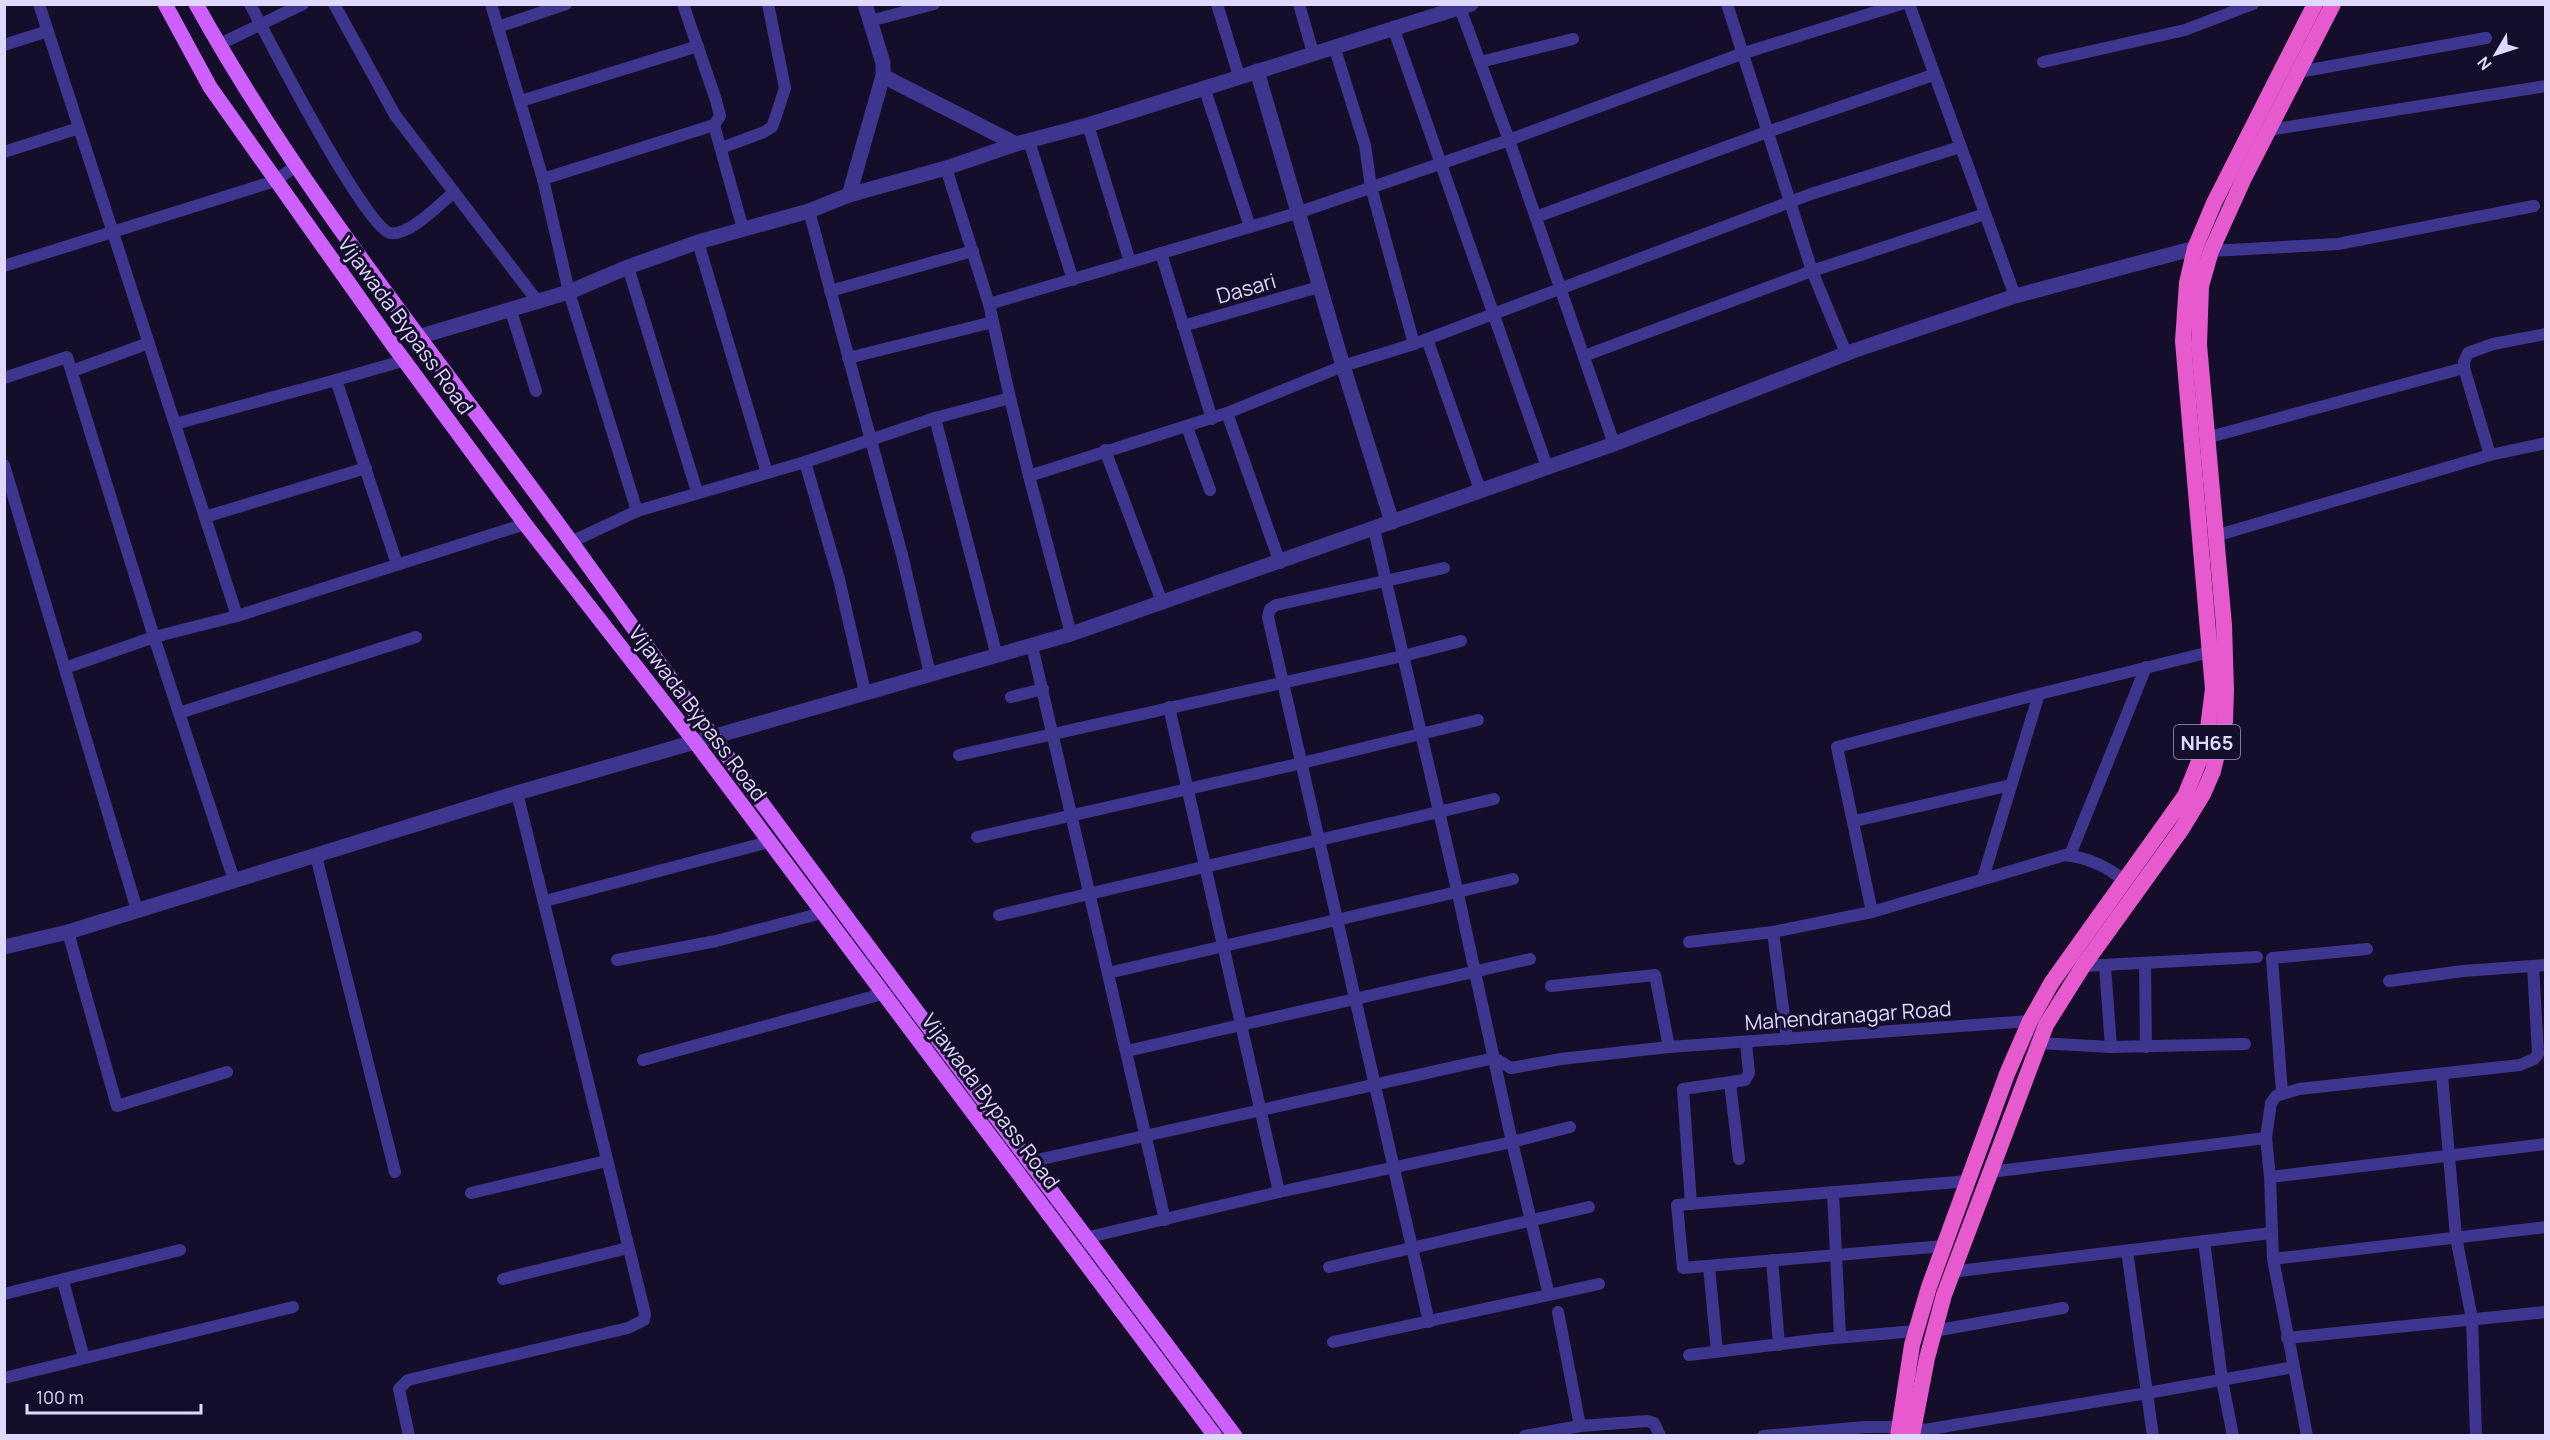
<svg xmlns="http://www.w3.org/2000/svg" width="2550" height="1440" font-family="Manrope,sans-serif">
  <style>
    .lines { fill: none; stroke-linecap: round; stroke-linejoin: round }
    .minor { stroke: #3e358f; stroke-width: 12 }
    .tertiary { stroke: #3e358f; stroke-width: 15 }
    .primary { stroke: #cd60ff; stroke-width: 15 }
    .trunk { stroke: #e65acd; stroke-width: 16 }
    .labels { text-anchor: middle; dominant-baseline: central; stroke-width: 6; stroke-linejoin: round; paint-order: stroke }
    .shield { fill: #150e2b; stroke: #a29cbf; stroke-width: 1.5 }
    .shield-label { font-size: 20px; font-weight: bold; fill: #dfd9ff }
    .street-label { font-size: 21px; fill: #dfd9ff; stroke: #150e2b }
  </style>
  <rect width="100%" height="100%" fill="#150e2b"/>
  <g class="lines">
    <g class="minor">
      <path d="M39,4L237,616"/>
      <path d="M250,4C267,37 365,227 390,233C408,237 441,203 454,192"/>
      <path d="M334,4L395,115L538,302"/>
      <path d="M491,4L543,179L569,292L637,511"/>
      <path d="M683,4L716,100L720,116L714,125"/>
      <path d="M1217,4L1239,76"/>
      <path d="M1299,4L1313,53"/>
      <path d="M1727,4L1812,271L1846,353"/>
      <path d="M1909,4L2015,296"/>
      <path d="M1460,8L1509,140L1614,444"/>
      <path d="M870,21L934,4"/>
      <path d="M498,27L566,4"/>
      <path d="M1393,27L1547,467"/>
      <path d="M4,45L48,31"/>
      <path d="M218,45L303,4"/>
      <path d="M1334,46L1365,145L1371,187L1414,344"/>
      <path d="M1480,62L1573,39"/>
      <path d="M2043,62L2185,30L2253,4"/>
      <path d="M2299,72L2486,38"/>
      <path d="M1204,87L1250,227"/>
      <path d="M521,101L698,46"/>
      <path d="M1088,125L1130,262"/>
      <path d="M2269,130L2546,86"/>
      <path d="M1029,141L1073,280"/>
      <path d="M721,148L764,132L772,127L776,116L785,88L768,4"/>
      <path d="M4,152L79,128"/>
      <path d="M543,179L714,125L743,229"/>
      <path d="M809,211L902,555L930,674"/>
      <path d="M1536,217L1767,132L1933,75"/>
      <path d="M698,242L767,473"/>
      <path d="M2211,251L2338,244L2534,206"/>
      <path d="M1161,253L1212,419"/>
      <path d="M4,266L275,181L296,166"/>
      <path d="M628,267L697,492"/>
      <path d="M830,291L973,251"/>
      <path d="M989,304L1297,213L1509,140L1741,54L1901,4"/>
      <path d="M511,311L536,391"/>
      <path d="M1183,326L1319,287"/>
      <path d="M1427,339L1480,490"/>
      <path d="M1584,356L1812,271L1985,214"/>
      <path d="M848,358L993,322"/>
      <path d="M2464,368V362L2468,353L2493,344L2546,334"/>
      <path d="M72,371L149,343"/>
      <path d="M4,378L67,357L154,637L234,880"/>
      <path d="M1010,398L1029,476L1227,413L1343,366L1414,344L1811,194L1960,147"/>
      <path d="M1227,413L1280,563"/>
      <path d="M935,418L997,656"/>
      <path d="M175,424L336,380"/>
      <path d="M1187,427L1210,490"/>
      <path d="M2206,438L2464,368L2490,455"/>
      <path d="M1105,450L1162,602"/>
      <path d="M805,462L839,579L865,692"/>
      <path d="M4,465L137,910"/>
      <path d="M1029,476L1071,634"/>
      <path d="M205,517L366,468"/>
      <path d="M2215,536L2490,455L2546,443"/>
      <path d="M571,542L637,511L805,462L935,418L1010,398L989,304L946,168"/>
      <path d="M397,564L336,380L406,360"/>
      <path d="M1032,646L1165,1220"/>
      <path d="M65,668L154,637L237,616L525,524"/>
      <path d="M2039,694L2210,652"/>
      <path d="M1011,697L1043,689"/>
      <path d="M1169,707L1279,1192"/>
      <path d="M179,713L416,637"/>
      <path d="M959,755L1403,656L1461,641"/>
      <path d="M1855,821L2011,785"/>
      <path d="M977,837L1302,763L1478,720"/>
      <path d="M2070,855L2146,667"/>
      <path d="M316,856L395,1172"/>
      <path d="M545,901L769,842"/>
      <path d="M1872,912L1837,747L2039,694L1983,878"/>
      <path d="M999,915L1494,799"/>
      <path d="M68,932L117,1106L227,1072"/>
      <path d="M1773,932L1787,1039"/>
      <path d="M1689,942L1773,932L1872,912L2065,855C2089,858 2106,866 2125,881"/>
      <path d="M617,960L716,941L822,913"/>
      <path d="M2145,964L2146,1047"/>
      <path d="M2083,966L2257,957"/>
      <path d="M2105,966L2111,1047"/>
      <path d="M1108,973L1513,879"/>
      <path d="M2389,981L2463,971L2546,965"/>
      <path d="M1551,986L1655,975L1669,1047"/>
      <path d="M2038,1043L2111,1047L2245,1044"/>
      <path d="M1127,1051L1530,959"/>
      <path d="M643,1060L882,994"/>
      <path d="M2442,1075L2456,1237L2472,1319L2476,1436"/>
      <path d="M1730,1083L1739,1159"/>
      <path d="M2282,1093L2272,958L2367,949"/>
      <path d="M1015,1168L1028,1162L1494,1058L1511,1068L1561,1059L1669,1047L2030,1021"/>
      <path d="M1990,1172L2266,1138"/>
      <path d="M2270,1177L2546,1144"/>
      <path d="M1833,1192L1840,1337"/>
      <path d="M471,1193L606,1161"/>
      <path d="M1691,1204L1683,1089L1745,1080L1749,1073L1746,1043"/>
      <path d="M1085,1238L1279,1192L1512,1142L1458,894L1374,529"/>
      <path d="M2204,1241L2222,1380L2233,1436"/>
      <path d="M1944,1246L1683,1268L1677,1205L1969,1181"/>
      <path d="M2127,1251L2147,1393L2294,1367L2273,1259L2270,1177L2266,1138L2271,1103L2276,1096L2299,1089L2520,1065L2534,1059L2538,1054L2533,966"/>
      <path d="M2273,1259L2546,1227"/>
      <path d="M1772,1260L1779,1345"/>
      <path d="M1709,1266L1717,1352"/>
      <path d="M1329,1267L1589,1207"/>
      <path d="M1951,1272L2271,1233"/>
      <path d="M503,1279L628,1248"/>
      <path d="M63,1281L84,1358"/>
      <path d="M4,1294L180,1250"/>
      <path d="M1549,1295L1512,1142L1570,1127"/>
      <path d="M1558,1312L1580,1426L1647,1421L1654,1423L1660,1436"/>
      <path d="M1429,1322L1268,617L1270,609L1276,605L1444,568"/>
      <path d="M1934,1331L2063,1308"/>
      <path d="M2287,1338L2546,1312"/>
      <path d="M1333,1342L1599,1284"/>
      <path d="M1689,1355L1823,1339L1916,1331"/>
      <path d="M2294,1367L2307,1436"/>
      <path d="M4,1378L293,1307"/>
      <path d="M1912,1432L2147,1393L2153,1436"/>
      <path d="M409,1436L399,1389L408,1380L628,1328L644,1320L645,1314L517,793"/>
      <path d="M1525,1436L1580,1426"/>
      <path d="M1763,1436L1865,1427H1899"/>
    </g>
    <g class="tertiary">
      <path d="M1257,71L1343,366L1392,522"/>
      <path d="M883,76L1016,144"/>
      <path d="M849,195L883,76V63L865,4"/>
      <path d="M418,337L569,292L628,267L698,242L809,211L849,195L946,168L1016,144L1088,125L1471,4"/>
      <path d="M4,947L68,932L517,793L1071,634L1614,444L1853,351L2015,296L2195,248L2204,249"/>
    </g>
    <g class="primary">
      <path d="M165,4L210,87L392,344L525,524L695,742L1215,1436"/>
      <path d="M196,4C303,197 444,365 572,543C789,844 1013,1139 1235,1436"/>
    </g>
    <g class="trunk">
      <path d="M1898,1436L1912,1345L1929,1287L2007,1074L2030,1021L2052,982L2185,796L2206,744L2213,689L2183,341L2187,283L2195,248L2214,203L2315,4"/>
      <path d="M1912,1436L1927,1358L1944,1295L2046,1025L2083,966L2181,830L2203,794L2213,771L2225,721L2226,690L2224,625L2199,345L2201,286L2211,251L2244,178L2333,4"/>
    </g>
  </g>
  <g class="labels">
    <rect class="shield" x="2174" y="725" width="66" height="34" rx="4.5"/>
    <g class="shield-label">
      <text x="2207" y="742">NH65</text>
    </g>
    <g class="street-label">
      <text transform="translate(1246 288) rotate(-16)">Dasari</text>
      <text transform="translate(406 325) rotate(54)">Vijawada Bypass Road</text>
      <text transform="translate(698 713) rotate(53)">Vijawada Bypass Road</text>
      <text transform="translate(1848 1015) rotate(-4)">Mahendranagar Road</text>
      <text transform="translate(991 1101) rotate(53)">Vijawada Bypass Road</text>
    </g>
  </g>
  <rect width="2550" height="1440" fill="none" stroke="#dfd9ff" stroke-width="12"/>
  <g transform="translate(2496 54) rotate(231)" stroke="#150e2b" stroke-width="4.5" paint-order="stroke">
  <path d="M0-4.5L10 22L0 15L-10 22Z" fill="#dfd9ff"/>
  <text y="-9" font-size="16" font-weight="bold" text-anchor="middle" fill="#dfd9ff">N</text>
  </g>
  <path d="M27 1404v9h174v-9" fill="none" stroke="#dfd9ff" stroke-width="3"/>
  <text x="36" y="1404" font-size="18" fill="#dfd9ff" stroke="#150e2b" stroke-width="4.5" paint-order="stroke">100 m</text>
</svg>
